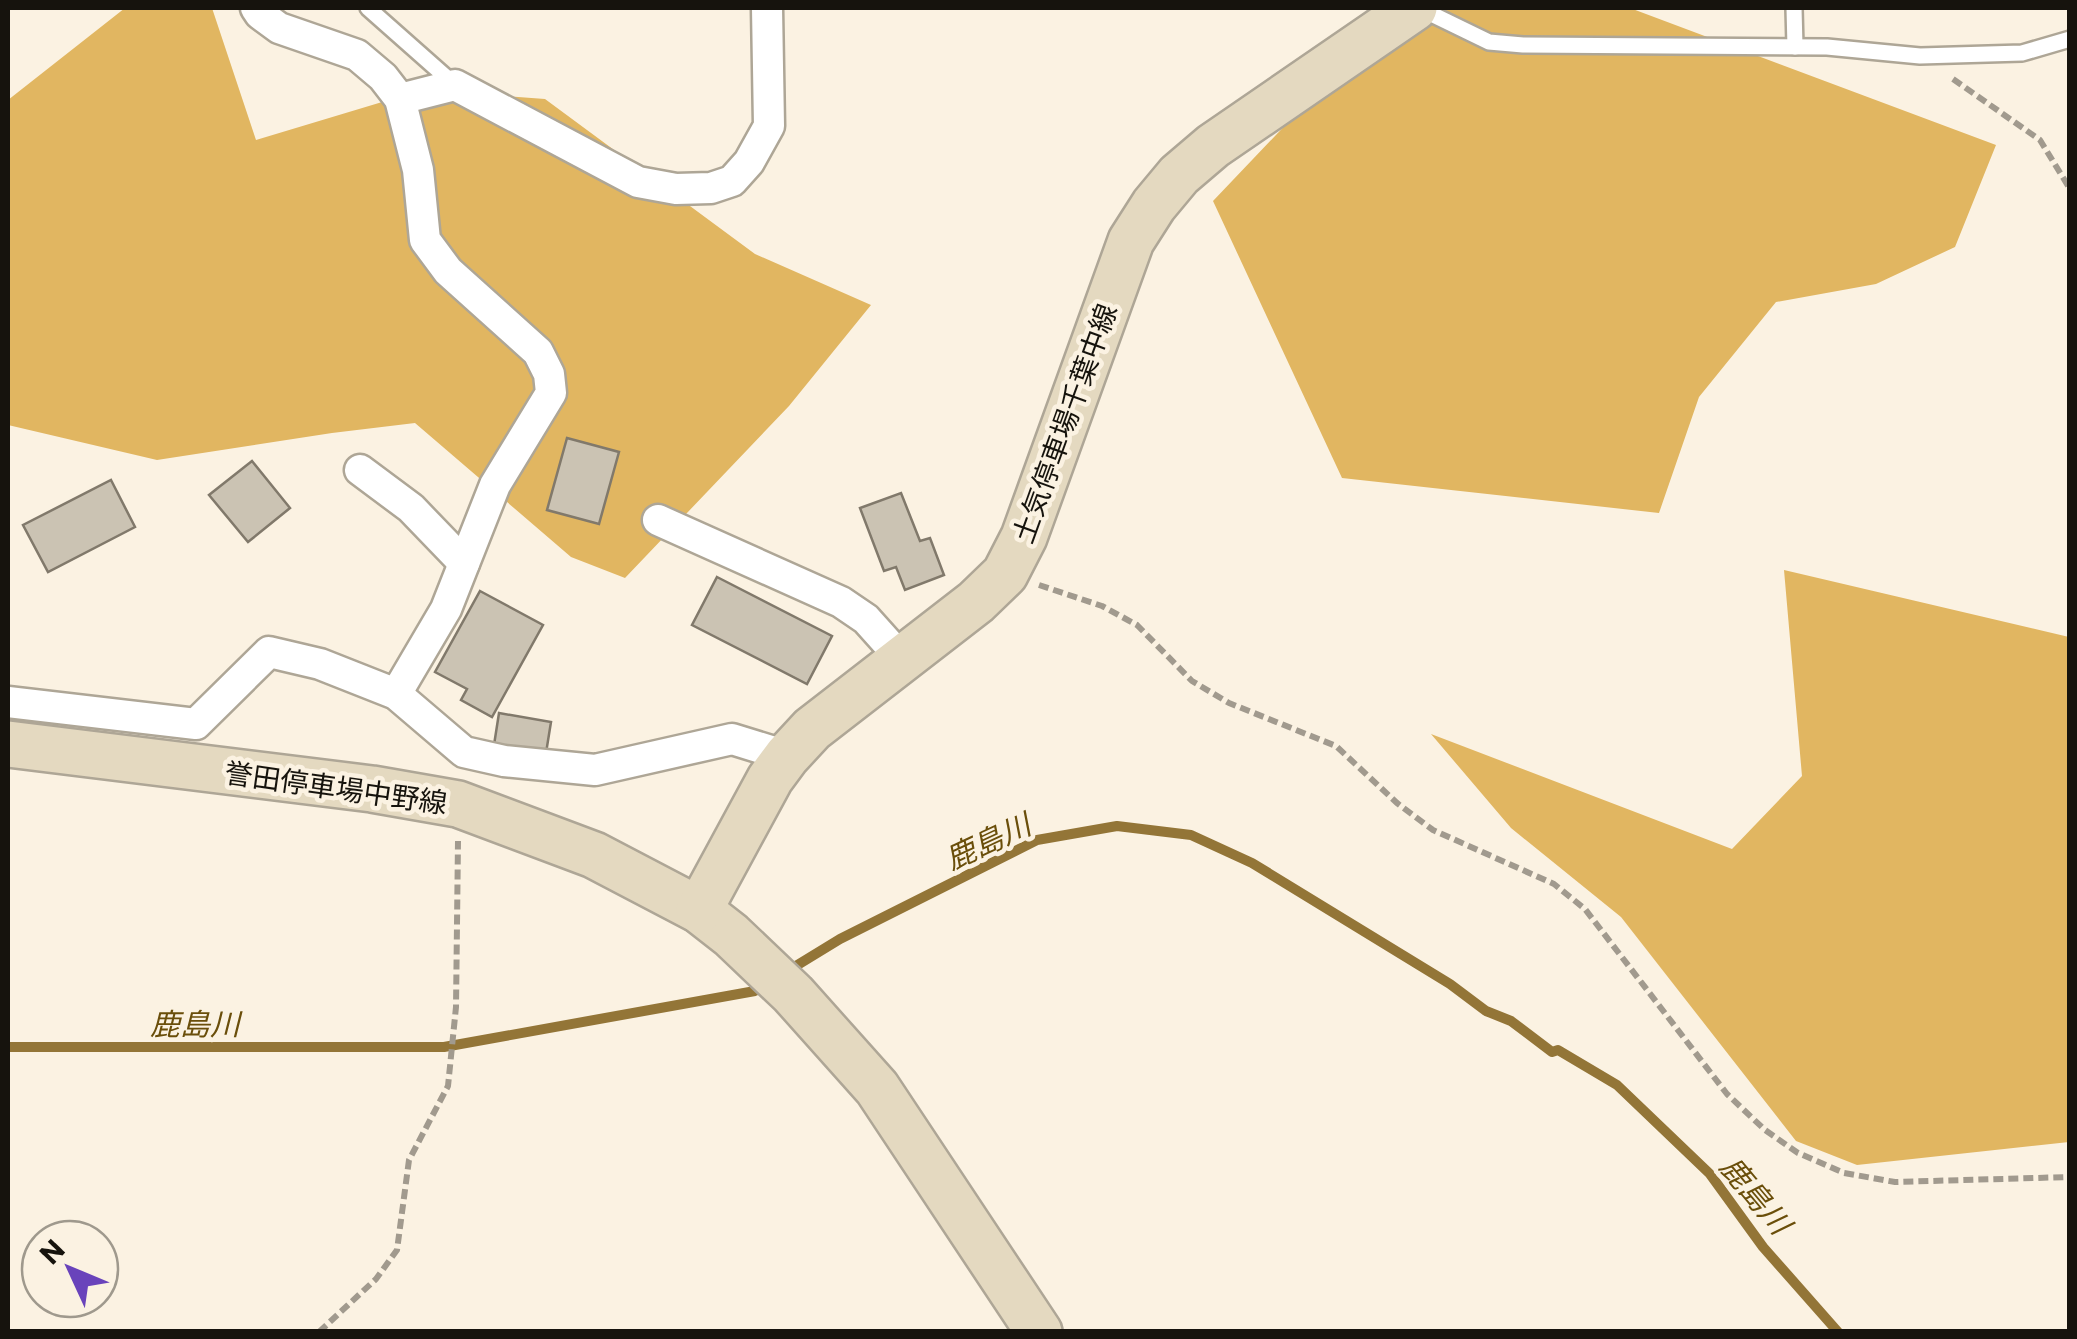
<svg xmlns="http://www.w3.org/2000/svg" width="2077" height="1339" font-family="Commissioner,'Noto Sans JP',sans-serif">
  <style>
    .forest { fill: #e1b661 }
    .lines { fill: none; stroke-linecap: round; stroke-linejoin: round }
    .stream { stroke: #937537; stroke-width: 10 }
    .building { fill: #cbc3b3; stroke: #81796b; stroke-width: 2.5 }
    .lane-casing { stroke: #aea696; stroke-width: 20 }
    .street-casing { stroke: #aea696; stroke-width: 35 }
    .secondary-casing { stroke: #aea696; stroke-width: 50 }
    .path { stroke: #a19a8e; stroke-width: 6; stroke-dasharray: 10 5; stroke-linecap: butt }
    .lane { stroke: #fff; stroke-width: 15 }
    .street { stroke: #fff; stroke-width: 30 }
    .secondary { stroke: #e4d9c0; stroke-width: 45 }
    .labels { text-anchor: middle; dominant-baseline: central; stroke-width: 9; stroke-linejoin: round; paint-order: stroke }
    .street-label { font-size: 28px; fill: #16130d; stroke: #fbf2e2 }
    .water-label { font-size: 30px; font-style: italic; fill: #6a4e0a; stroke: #fbf2e2 }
  </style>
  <rect width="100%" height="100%" fill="#fbf2e2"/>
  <g class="forest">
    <path d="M125,8H212L256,140L422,90L545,99L755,254L871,305L789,406L625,578L571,557L415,423L332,433L157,460L8,425V100Z"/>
    <path d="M1397,8H1630L1996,145L1955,247L1876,284L1776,302L1699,397L1659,513L1342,478L1213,201Z"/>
    <path d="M1784,570L2069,637V1142L1857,1165L1796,1141L1621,917L1511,828L1431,734L1732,849L1802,776Z"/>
  </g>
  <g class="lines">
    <g class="stream">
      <path d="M786,972L840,939L1037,840L1117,826L1191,835L1252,863L1450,984L1486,1011L1511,1021L1552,1052L1558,1050L1617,1085L1710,1174L1763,1247L1838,1332"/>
      <path d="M8,1047H444L755,991L767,984"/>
    </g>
  </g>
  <g class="building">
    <path d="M567,438L619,452L599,524L547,510Z"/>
    <path d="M252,461L290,508L248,542L209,495Z"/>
    <path d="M111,480L135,527L48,572L23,525Z"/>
    <path d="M901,493L920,541L930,538L944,575L905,590L896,567L884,571L860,508Z"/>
    <path d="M717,577L832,636L807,684L692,625Z"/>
    <path d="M480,591L543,625L492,717L461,700L467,689L435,672Z"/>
    <path d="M499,713L551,722L546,753L494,745Z"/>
  </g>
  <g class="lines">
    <defs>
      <g id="lane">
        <path d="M368,8L455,85"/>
        <path d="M1419,8L1489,42L1523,45L1827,47L1920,56L2022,53L2070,39"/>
        <path d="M1794,8L1795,47"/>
      </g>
      <g id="street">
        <path d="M256,8L260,14L279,28L357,55L383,77L400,99L418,170L425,240L448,271L538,352L549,374L551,393L495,485L446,609L396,694"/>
        <path d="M400,99L455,85L638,182L676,189L711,188L732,181L749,162L769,126L767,8"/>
        <path d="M360,470L411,508L464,563"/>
        <path d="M658,520L841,602L866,619L901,658"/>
        <path d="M8,702L196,724L269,652L320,664L396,694L464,752L504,761L595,770L732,739L787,756"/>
      </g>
      <g id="secondary">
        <path d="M8,744L372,789L458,804L594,855L699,910L731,935L793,994L877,1088L1039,1332"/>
        <path d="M699,910L770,779L787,756L812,729L976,602L1005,574L1024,537L1131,241L1154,205L1179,175L1213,146L1414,8"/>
      </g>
    </defs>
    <use href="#lane" class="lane-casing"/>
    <use href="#street" class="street-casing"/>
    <use href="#secondary" class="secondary-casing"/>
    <g class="path">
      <path d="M1953,79L2040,140L2070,189"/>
      <path d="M1039,585L1102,606L1137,625L1192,681L1229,703L1336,746L1397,803L1433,830L1554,884L1585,909L1727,1094L1765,1130L1798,1153L1844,1173L1895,1182L2070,1177"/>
      <path d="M319,1332L376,1279L397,1250L409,1160L448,1086L456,1007L458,841"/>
    </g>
    <use href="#lane" class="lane"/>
    <use href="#street" class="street"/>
    <use href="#secondary" class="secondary"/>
  </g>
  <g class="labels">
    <g class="street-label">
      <text transform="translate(1064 423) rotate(-70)">土気停車場千葉中線</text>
      <text transform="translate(336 787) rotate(8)">誉田停車場中野線</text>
    </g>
    <g class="water-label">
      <text transform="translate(987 840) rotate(-25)">鹿島川</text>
      <text x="195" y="1022">鹿島川</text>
      <text transform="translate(1757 1194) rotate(50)">鹿島川</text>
    </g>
  </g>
  <rect width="2077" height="1339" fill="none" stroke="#16130d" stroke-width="20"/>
  <g transform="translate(70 1269) rotate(314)"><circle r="48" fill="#fbf2e2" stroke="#9f998d" stroke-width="2.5"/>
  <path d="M0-8L18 38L0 25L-18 38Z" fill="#6943bb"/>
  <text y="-15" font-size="28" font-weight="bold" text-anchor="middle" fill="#16130d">N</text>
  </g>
</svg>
